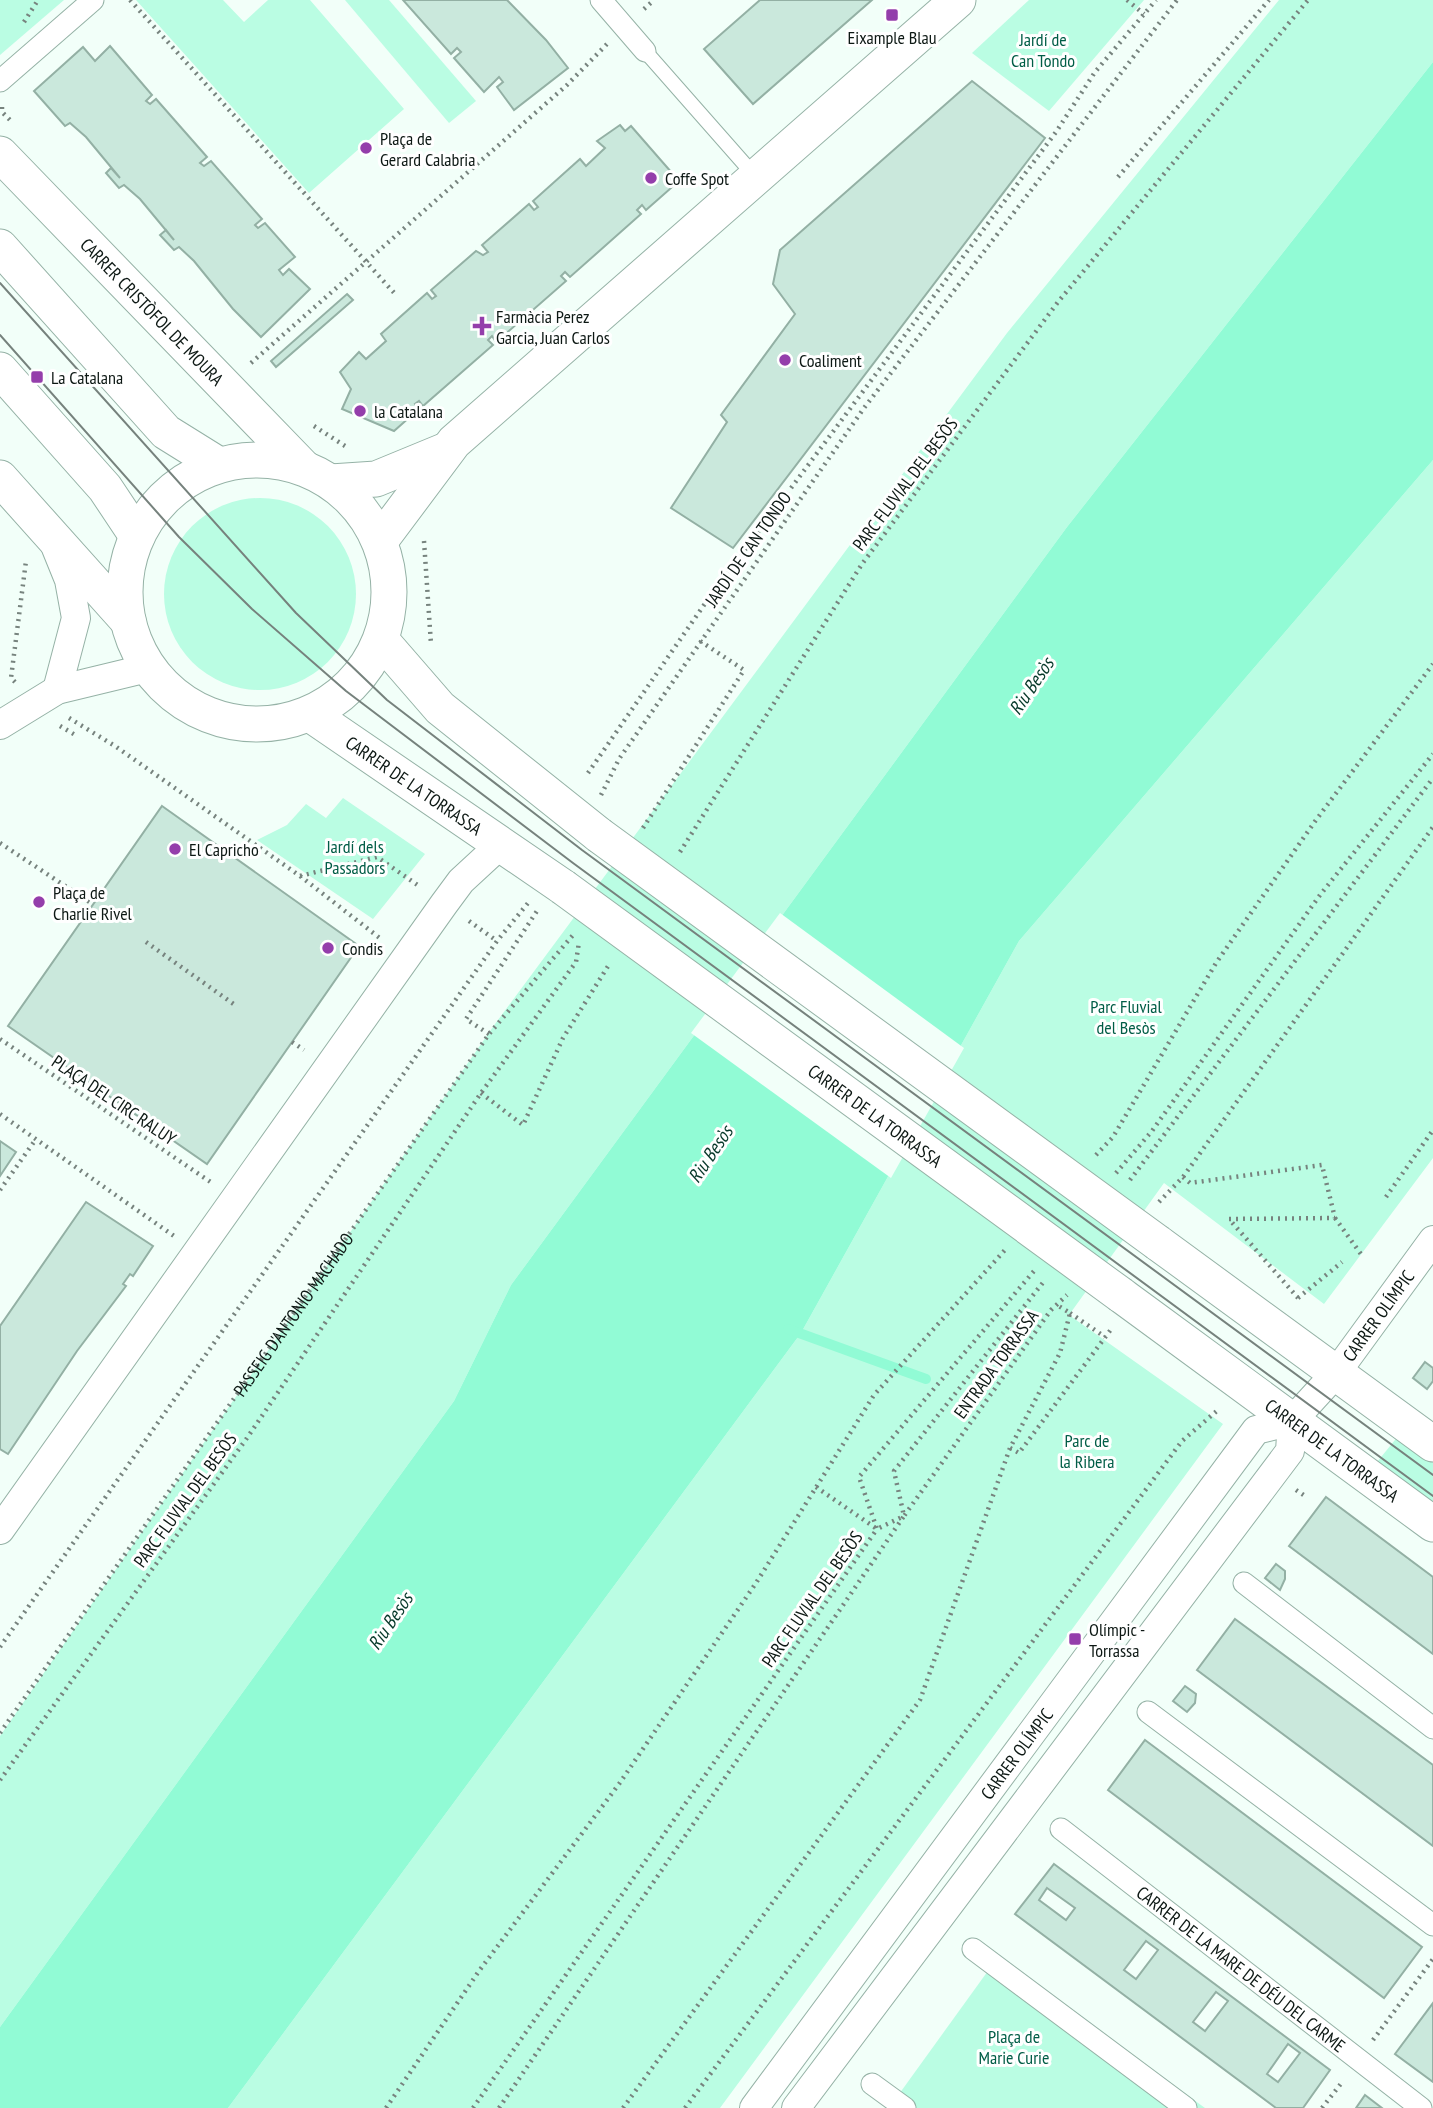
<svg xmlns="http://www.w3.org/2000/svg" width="1433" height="2108" font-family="'PT Sans Narrow',sans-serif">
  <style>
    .green { fill: #bafde3 }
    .water { fill: #91fbd5 }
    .pier { fill: #f2fff9 }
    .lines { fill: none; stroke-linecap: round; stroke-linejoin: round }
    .stream { stroke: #91fbd5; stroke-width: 10 }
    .building { fill: #cae8dc; stroke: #93b0a4; stroke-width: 2; fill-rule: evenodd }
    .service-casing { stroke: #95b2a6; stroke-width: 16 }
    .pedestrian-casing { stroke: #95b2a6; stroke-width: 23 }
    .minor-casing { stroke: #95b2a6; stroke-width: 30 }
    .tertiary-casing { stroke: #95b2a6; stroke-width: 37 }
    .path { stroke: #77837e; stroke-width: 4.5; stroke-dasharray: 2 5; stroke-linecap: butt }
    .service { stroke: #fff; stroke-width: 14 }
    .pedestrian { stroke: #fff; stroke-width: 21 }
    .minor { stroke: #fff; stroke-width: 28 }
    .tertiary { stroke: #fff; stroke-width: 35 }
    .tram { stroke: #76827d; stroke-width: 2 }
    .tertiary-bridge-casing { stroke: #95b2a6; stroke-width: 37; stroke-linecap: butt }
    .tertiary-bridge { stroke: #fff; stroke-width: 35 }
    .poi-dot { fill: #943eab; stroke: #fff; stroke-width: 2.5 }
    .labels { text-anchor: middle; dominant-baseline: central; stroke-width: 6; stroke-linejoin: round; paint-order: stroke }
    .poi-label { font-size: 18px; fill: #0d1814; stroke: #fff; text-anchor: start }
    .park-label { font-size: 18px; fill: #005d46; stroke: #fff }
    .street-label { font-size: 18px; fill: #0d1814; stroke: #fff }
    .water-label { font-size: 19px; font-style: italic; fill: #07392a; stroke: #fff }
  </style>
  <rect width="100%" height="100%" fill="#f2fff9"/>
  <g class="green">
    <path d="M0,0H64L0,55Z"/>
    <path d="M136,0H223L244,22L268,0H310L404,109L309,193Z"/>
    <path d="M345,0H389L476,101L449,123Z"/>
    <path d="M1029,0H1144L1049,111L972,53Z"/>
    <path d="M1279,0H1433V62L1067,527L511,1285L454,1401L0,2027V1736L495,1024L1007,333Z"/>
    <path d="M1433,460V1158L1324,1304L1164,1183L1069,1315L1223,1424L720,2108H228L801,1333L1019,941Z"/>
    <circle cx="260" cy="594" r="96"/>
    <path d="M343,798L425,854L373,919L257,840L287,825L306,804L326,818Z"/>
    <path d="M1399,1435L1433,1461V1511L1373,1467Z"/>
    <path d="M998,1957L1205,2108H889Z"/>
  </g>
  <path class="water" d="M1433,62V460L1019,941L801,1333L228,2108H0V2027L454,1401L511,1285L1067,527Z"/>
  <path class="pier" d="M780,913L964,1048L891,1178L691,1033Z"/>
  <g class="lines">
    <path class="stream" d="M788,1329L926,1379"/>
  </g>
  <g class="building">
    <path d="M403,0H507L546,40L568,68L514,110L497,87L503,82L499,77L484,92L454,58L461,52L457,48L451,54Z"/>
    <path d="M760,0H872L753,104L704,49Z"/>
    <path d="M110,46L152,95L146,101L150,104L156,99L207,157L200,163L204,166L211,161L262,219L255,225L258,228L265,223L295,257L279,270L283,275L289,269L310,289L261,337L233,309L194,261L179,247L174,250L160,235L166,230L174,240L140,199L124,185L119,188L106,173L111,168L120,178L86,137L70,123L65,126L34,91L83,47L95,61Z"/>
    <path d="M972,81L1045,138L733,548L671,508L727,422L721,415L795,314L773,284L780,250Z"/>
    <path d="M620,125L625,131L631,126L679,181L646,210L642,205L637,210L641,214L570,277L565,272L561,276L566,281L502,337L496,342L492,336L488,340L493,345L423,406L419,401L415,404L419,409L394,431L342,409L351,389L340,372L359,352L366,359L386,341L381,334L427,293L432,299L436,296L431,290L476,251L483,255L488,252L482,245L529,204L534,210L538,207L533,201L580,159L586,166L605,148L597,141Z"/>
    <path d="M347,294L353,300L276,367L271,361Z"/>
    <path d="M162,806L359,946L207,1164L8,1026Z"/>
    <path d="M0,1141L16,1152L0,1176Z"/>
    <path d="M86,1202L153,1246L133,1276L130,1274L123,1284L126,1286L77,1351L8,1454L0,1449V1326Z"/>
    <path d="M1425,1362L1433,1368V1381L1427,1389L1413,1378Z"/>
    <path d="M1326,1497L1433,1577V1654L1289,1546Z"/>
    <path d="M1276,1564L1285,1571V1579L1280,1590L1265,1578Z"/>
    <path d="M1235,1619L1433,1765V1846L1197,1670Z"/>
    <path d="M1185,1686L1196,1694L1195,1703L1187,1712L1173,1701Z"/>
    <path d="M1145,1740L1422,1947L1384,1998L1108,1790Z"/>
    <path d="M1054,1864L1330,2070L1303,2108H1276L1015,1914ZM1047,1888L1075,1908L1066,1920L1039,1900ZM1146,1941L1158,1950L1136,1979L1124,1970ZM1216,1992L1228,2001L1205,2031L1193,2022ZM1288,2044L1300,2053L1278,2082L1267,2074Z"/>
    <path d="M1433,2003V2082L1395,2054Z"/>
    <path d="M1365,2095L1382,2108H1356Z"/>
  </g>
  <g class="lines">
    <defs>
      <path id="service" d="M645,51L755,176"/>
      <g id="pedestrian">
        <path d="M601,0L645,51"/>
        <path d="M0,81L93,0"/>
        <path d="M1244,1583L1433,1728"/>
        <path d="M1148,1712L1433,1925"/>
        <path id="s2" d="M1061,1829L1421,2108"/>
        <path d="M973,1949L1186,2108"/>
        <path d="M872,2084L905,2108"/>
      </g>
      <g id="minor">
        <path d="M56,548L69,580L76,618L57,690"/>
        <path d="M0,725L57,690L148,668"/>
        <path d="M0,1530L444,904L461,881L500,845"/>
        <path id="s3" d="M754,2108L1256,1430L1292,1421L1336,1373L1433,1240"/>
        <path d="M796,2108L1290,1451L1292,1421"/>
      </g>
      <g id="tertiary">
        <path id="s4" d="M0,154L303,467"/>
        <path d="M0,247L166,432L219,465"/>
        <path d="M0,370L105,488L137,536"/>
        <circle cx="257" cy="592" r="132"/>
        <path d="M0,478L128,621"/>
        <path d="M331,482L376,479L444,451"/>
        <path d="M380,541L454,442L958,0"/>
        <path d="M381,640L440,708L599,835"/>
        <path id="s5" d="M310,714L563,887"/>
        <path d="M1158,1243L1433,1444"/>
        <path id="s6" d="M1121,1295L1433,1524"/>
      </g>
    </defs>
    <use href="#service" class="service-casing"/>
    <use href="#pedestrian" class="pedestrian-casing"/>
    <use href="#minor" class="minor-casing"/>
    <use href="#tertiary" class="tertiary-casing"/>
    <g class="path">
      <path d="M130,0L396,295"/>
      <path d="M1127,0L1144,14"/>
      <path d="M644,9L654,0"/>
      <path d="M24,22L38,0"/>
      <path d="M2,107V112L12,122"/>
      <path d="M1118,177L1269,0"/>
      <path d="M251,363L567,85L607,44"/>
      <path d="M314,426L345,446"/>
      <path d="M424,541L431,644"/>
      <path d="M15,682L11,678L26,561"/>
      <path d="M69,718L115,746L300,876L381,939"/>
      <path d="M60,726L77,736"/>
      <path d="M588,773L704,605L1056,132L1095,72L1156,0"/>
      <path d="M601,795L619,759L864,408L1177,0"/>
      <path d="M643,828L744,670L700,641"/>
      <path d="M0,843L91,903"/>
      <path d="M680,852L862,564L1058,302L1308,0"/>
      <path d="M300,876L377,857L419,886"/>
      <path d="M469,921L497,941"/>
      <path d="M146,942L235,1005"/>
      <path d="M489,1034L466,1019L537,911"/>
      <path d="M0,1039L212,1183"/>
      <path d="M292,1042L304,1050"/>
      <path d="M481,1093L523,1125L563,1038L610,963"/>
      <path d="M0,1114L174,1236"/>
      <path d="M1096,1155L1113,1137L1216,963L1316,820L1433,664"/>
      <path d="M1116,1173L1152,1131L1320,895L1433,754"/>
      <path d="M1183,1177L1190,1183L1322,1165L1335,1218L1229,1219L1298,1298"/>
      <path d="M1130,1180L1433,778"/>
      <path d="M0,1190L36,1139"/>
      <path d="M1386,1197L1433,1130"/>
      <path d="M1159,1202L1183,1177L1433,827"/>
      <path d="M1335,1218L1363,1257"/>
      <path d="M1298,1298L1342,1262"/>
      <path d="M1070,1313L1105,1337"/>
      <path d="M1010,1448L1019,1453L1112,1328"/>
      <path d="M816,1487L877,1529L904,1516L1051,1310L1067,1295"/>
      <path d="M1296,1490L1305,1496"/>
      <path d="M0,1647L497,941L528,903"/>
      <path id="s1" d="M0,1733L489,1034L573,935"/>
      <path d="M0,1780L247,1438L481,1093L576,962L579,942"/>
      <path d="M1373,2040L1433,1959"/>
      <path d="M386,2108L479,1971L619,1784L756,1583L874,1395L1005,1250"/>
      <path d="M473,2108L877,1529L859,1477L1034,1271"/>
      <path d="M499,2108L904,1516L894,1471L1045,1280"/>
      <path d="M623,2108L920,1700L1010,1448L1060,1353L1070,1313L1057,1305"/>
      <path d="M685,2108L1182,1441L1219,1409"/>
      <path d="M1322,2108L1343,2081"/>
    </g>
    <use href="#service" class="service"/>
    <use href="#pedestrian" class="pedestrian"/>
    <use href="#minor" class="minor"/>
    <use href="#tertiary" class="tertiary"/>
    <g class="tram">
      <path d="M0,283L296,613L387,700L582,850L1433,1475"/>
      <path d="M0,335L179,537L252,609L346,691L573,863L1433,1496"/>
    </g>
    <defs>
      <g id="tertiary-bridge">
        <path d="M599,835L1158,1243"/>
        <path id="s7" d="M563,887L1121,1295"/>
      </g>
    </defs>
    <use href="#tertiary-bridge" class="tertiary-bridge-casing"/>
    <use href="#tertiary-bridge" class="tertiary-bridge"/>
  </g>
  <g class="poi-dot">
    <rect x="885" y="8" width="14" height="14" rx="3.5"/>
    <circle cx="366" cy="148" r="7"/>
    <circle cx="651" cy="178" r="7"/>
    <path d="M478.5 315.5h7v7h7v7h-7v7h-7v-7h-7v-7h7z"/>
    <circle cx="785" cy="360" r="7"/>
    <rect x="30" y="370" width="14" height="14" rx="3.5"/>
    <circle cx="360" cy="411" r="7"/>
    <circle cx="175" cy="849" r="7"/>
    <circle cx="39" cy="902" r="7"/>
    <circle cx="328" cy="948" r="7"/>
    <rect x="1068" y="1632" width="14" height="14" rx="3.5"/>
  </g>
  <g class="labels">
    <g class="poi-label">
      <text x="892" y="37" text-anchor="middle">Eixample Blau</text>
      <text x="380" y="138">Plaça de<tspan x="380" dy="21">Gerard Calabria</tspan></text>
      <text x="665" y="178">Coffe Spot</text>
      <text x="496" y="316">Farmàcia Perez<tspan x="496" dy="21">Garcia, Juan Carlos</tspan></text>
      <text x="799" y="360">Coaliment</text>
      <text x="51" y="377">La Catalana</text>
      <text x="374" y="411">la Catalana</text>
      <text x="189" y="849">El Capricho</text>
      <text x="53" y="892">Plaça de<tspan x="53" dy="21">Charlie Rivel</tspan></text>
      <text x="342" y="948">Condis</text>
      <text x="1089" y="1629">Olímpic -<tspan x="1089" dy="21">Torrassa</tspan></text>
    </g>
    <g class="park-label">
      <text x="1043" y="39">Jardí de<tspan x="1043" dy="21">Can Tondo</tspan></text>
      <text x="355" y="846">Jardí dels<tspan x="355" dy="21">Passadors</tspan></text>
      <text x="1126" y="1006">Parc Fluvial<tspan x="1126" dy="21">del Besòs</tspan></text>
      <text x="1087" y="1440">Parc de<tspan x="1087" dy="21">la Ribera</tspan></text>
      <text x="1014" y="2036">Plaça de<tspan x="1014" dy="21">Marie Curie</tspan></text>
    </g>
    <g class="street-label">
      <text stroke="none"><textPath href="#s4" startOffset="219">CARRER CRISTÒFOL DE MOURA</textPath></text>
      <text transform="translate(905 484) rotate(-53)">PARC FLUVIAL DEL BESÒS</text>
      <text transform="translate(748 549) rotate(-55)">JARDÍ DE CAN TONDO</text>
      <text stroke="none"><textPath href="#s5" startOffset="126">CARRER DE LA TORRASSA</textPath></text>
      <text transform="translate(114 1100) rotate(34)">PLAÇA DEL CIRC RALUY</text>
      <text stroke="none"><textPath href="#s7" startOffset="387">CARRER DE LA TORRASSA</textPath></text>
      <text stroke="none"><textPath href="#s1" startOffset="511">PASSEIG D'ANTONIO MACHADO</textPath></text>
      <text stroke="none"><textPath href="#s3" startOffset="1017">CARRER OLÍMPIC</textPath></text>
      <text transform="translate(996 1364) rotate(-54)">ENTRADA TORRASSA</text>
      <text stroke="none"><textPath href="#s6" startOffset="262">CARRER DE LA TORRASSA</textPath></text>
      <text transform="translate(185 1500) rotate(-54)">PARC FLUVIAL DEL BESÒS</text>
      <text transform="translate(812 1599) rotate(-55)">PARC FLUVIAL DEL BESÒS</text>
      <text stroke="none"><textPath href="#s3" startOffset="441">CARRER OLÍMPIC</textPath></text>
      <text stroke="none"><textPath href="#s2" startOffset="228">CARRER DE LA MARE DE DÉU DEL CARME</textPath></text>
    </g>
    <g class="water-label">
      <text transform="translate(1031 686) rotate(-56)">Riu Besòs</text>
      <text transform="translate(710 1154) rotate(-56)">Riu Besòs</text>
      <text transform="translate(390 1621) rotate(-56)">Riu Besòs</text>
    </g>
  </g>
</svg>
